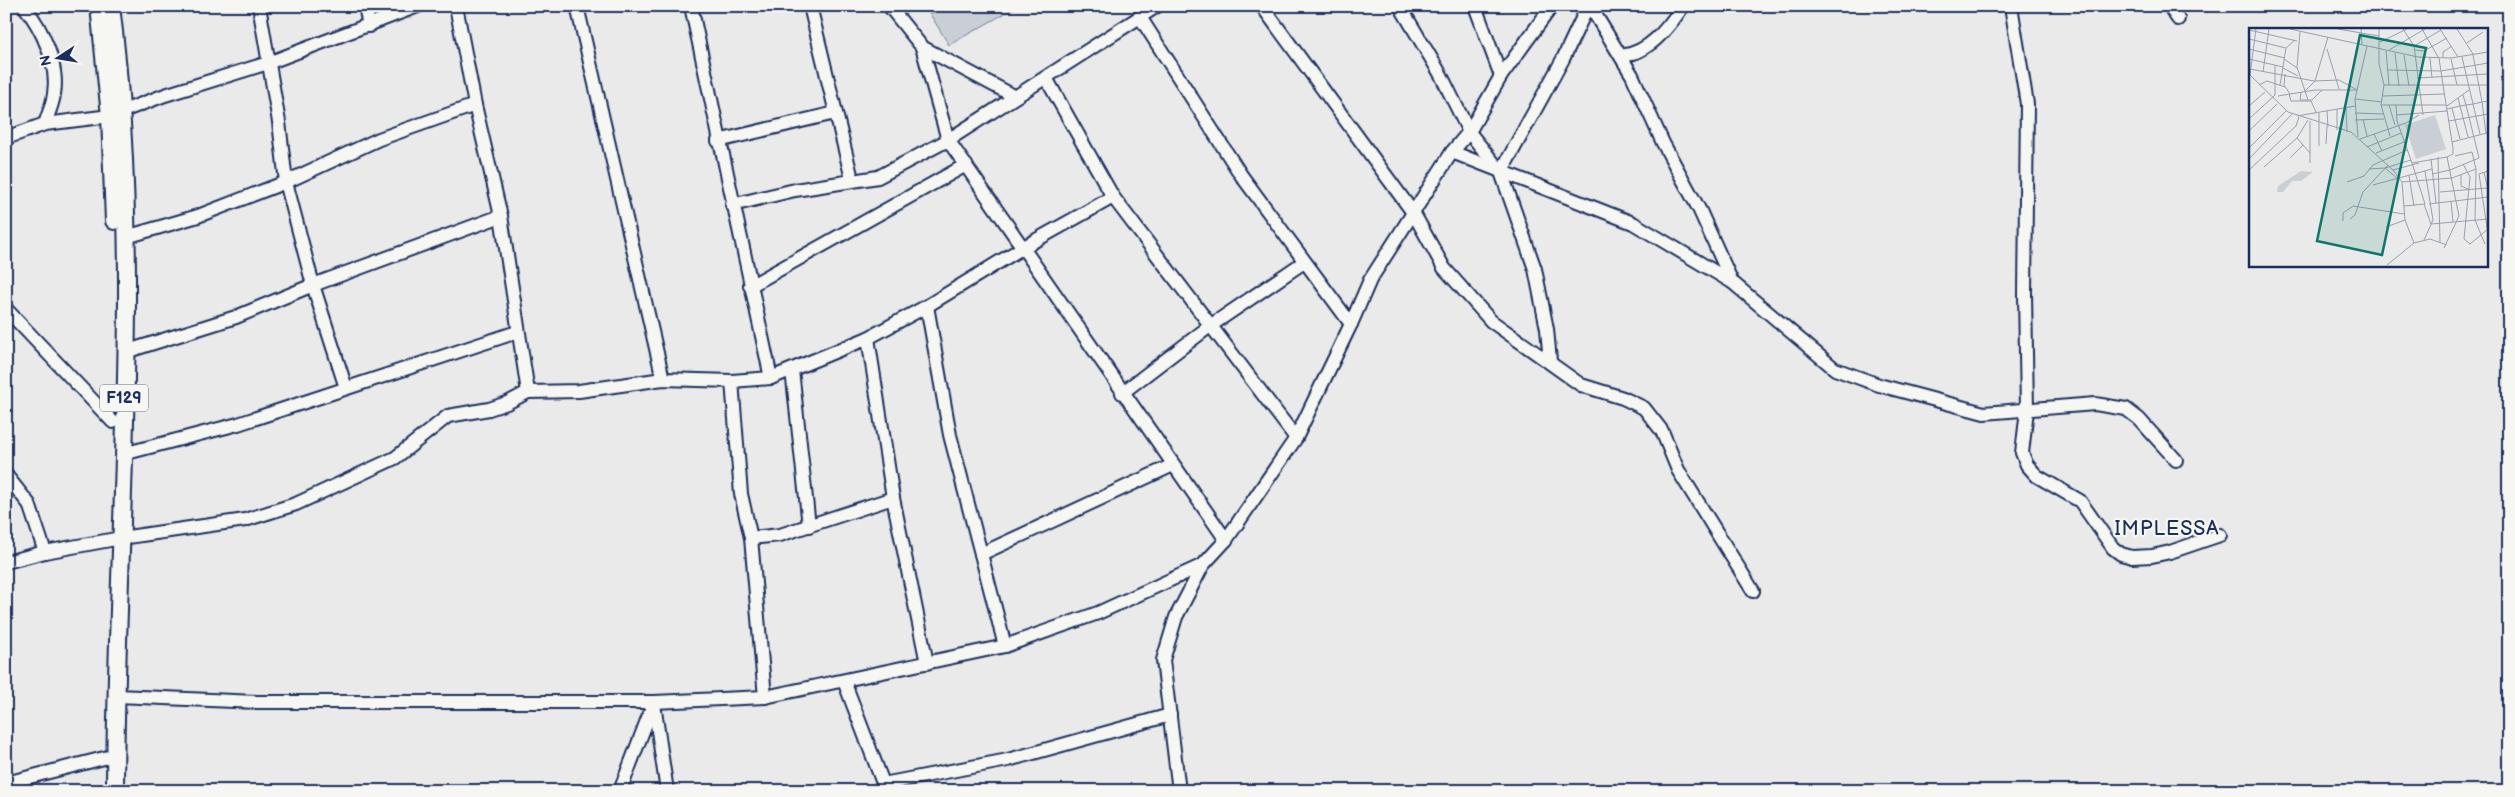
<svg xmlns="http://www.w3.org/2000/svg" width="2515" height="797" font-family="'Balsamiq Sans',sans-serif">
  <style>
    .green { fill: #caced5; stroke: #727e9a }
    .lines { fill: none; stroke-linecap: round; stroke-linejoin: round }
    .minor-casing { stroke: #1b2f5e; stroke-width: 16 }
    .major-casing { stroke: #1b2f5e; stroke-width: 20 }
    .minor { stroke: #f6f6f2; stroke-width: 12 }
    .major { stroke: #f6f6f2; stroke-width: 16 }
    .labels { text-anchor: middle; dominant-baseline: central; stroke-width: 4.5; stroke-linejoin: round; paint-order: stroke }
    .shield { fill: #f6f6f2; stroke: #5d6b8a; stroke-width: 1 }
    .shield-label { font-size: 16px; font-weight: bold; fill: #1b2f5e }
    .quarter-label { font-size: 20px; letter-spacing: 1px; fill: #1b2f5e; stroke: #f6f6f2 }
    .inset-road { fill: none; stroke: #979fb1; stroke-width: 1 }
    .view { fill: #0f766e; fill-opacity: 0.15; stroke: #0f766e; stroke-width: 2.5 }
    .inset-edge { fill: none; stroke: #1b2f5e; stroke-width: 2.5 }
  </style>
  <rect width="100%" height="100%" fill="#e9eae9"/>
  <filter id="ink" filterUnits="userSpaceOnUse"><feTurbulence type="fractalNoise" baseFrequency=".02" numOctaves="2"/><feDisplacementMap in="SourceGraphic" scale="10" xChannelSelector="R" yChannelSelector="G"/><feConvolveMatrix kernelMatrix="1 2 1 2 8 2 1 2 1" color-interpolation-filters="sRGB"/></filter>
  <g filter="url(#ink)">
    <path class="green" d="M925,6H1018L949,45Z"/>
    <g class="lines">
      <defs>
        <g id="minor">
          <path d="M24,6C42,28 59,65 54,94C53,104 48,114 45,124"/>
          <path d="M259,6L279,122L286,182L313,285L346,388"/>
          <path d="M365,6L369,26"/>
          <path d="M456,6L475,105L501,216L528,392"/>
          <path d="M577,6L663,379"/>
          <path d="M691,6L771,378"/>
          <path d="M810,6L852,179"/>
          <path d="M889,6L922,47L948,140L1226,540"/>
          <path d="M1262,6L1414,214L1444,268L1491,321L1581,385L1623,398L1644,408L1662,431L1678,470L1753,591"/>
          <path d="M1400,6L1441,75L1469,132L1501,172L1535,269L1547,329L1550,361"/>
          <path d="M1475,6L1501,76"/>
          <path d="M1590,6L1632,75L1663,143L1700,211L1732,282"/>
          <path d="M2011,6L2027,104L2025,294L2027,410L2022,453L2027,465L2037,476L2080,501L2113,548L2121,554L2132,557L2152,556L2170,552L2220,535"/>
          <path d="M2169,6L2178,19"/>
          <path d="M1140,17L1241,175L1351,324"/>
          <path d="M922,47L1014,96"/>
          <path d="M1621,56C1649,53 1668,28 1683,6"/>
          <path d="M1046,78L1113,197L1296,438"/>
          <path d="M6,138L45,124L110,116L165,95L268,63L418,6"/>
          <path d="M718,141L835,113"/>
          <path d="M1452,152L1633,223L1732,282L1835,369L1879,385L1984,413L2095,404L2126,409L2139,419L2176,460"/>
          <path d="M1501,172L1563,59L1588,6"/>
          <path d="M732,205L795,190L878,177L948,140L1157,6"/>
          <path d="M126,237L198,216L286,182L379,139L475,105"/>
          <path d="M750,286L966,165"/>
          <path d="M927,306L950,435L1005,646"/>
          <path d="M6,309L113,422"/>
          <path d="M868,338L893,498L927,663"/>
          <path d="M125,352L236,317L313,285L501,216"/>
          <path d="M792,370L809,526"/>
          <path d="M732,381L741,494L751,538L765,697"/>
          <path d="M1122,393L1210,326L1304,262"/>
          <path d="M123,454L238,424L517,332"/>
          <path d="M6,475L29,504L45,552"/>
          <path d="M751,538L780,535L893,498"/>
          <path d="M981,554L1173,465"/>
          <path d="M6,562L45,552L121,538L245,520L296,504L395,458L448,416L489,409L507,403L528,392L579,391L663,379L732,381L771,378L868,338L927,306L1022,248L1113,197"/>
          <path d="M844,681L886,791"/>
          <path d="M117,696L257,702H654L765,697L1005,646L1098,613L1203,565"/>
          <path d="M654,704L667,791"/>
          <path d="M6,783L108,757"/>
          <path d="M883,784L1008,760L1170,715"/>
          <path d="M620,791L654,702"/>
          <path d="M1179,791L1163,660L1176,617L1203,565L1226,540L1296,438L1351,324L1370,280L1452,152L1469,132L1501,76L1552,6"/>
        </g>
        <g id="major">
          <path d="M99,6L110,116L114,221"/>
          <path d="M111,6C144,264 116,532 115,791"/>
        </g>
      </defs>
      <use href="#minor" class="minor-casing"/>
      <use href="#major" class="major-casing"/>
      <use href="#minor" class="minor"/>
      <use href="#major" class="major"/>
    </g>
  </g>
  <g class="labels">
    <rect class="shield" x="100" y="384.5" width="48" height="27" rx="4"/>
    <g class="shield-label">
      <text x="124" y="398">F129</text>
    </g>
    <g class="quarter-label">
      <text x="2167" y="529">IMPLESSA</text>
    </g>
  </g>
  <g transform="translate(2249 28)">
    <rect width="239" height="239" fill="#e9eae9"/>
    <path d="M186,87L197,121L167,131L156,97ZM52,143L64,144L52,153H43L34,164H28L29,158Z" fill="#caced5"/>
    <path class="inset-road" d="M7,1L1,47L39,84L102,104L144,142L153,154L156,192L165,215M41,1L169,29L202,30L239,24M89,1L130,8M112,1L113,16M130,1V36L135,57L132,77L141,108M154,1L165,18L174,87M173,1L189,29M191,1L209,29M208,1L224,26M0,2L48,13M51,4L48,39L59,72M0,11L37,20L46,12M131,14L158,1M218,15L234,4M165,18L192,2M0,21L36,30M78,21L90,61M140,22L176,1M166,22L175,23L198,10M137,23L140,57M146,25L150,58M155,27L160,58M224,27L233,74L239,73M194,29V24L203,18M213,29L224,76L233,74L237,105M181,30L183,50M190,30L194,57H239M0,31L34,39M35,31L48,40M202,31L208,57M34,40L49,48M1,41L65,53L90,52L108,62M139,42L192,43L239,35M14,44L20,1M36,46L35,57L41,66M168,50L239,46M10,57L18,53L36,59M31,57L37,20M135,57H194L204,120V126L198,129L210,188L195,220M56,63L66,53L79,9M52,64L51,72H63L73,62M40,66L42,73H62L67,84M214,67L217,77L224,76L231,106M29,68L66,62H107M134,68L196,66M106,71L133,74M132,77H197M140,77L146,97M147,77L148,93L163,135L198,129M0,78L16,64M198,78L220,62M97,79L98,104M203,80L211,111M88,81V102M198,81L211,78L219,109M78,83L79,99M70,85V118M106,85L134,86M147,87L198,83M48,88L106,78M0,91L26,67V38M114,91L118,108M106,92L135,91M200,93L239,86M0,103L28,76M125,106L133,123M109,109L106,71L118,18M48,110L61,125M111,111L157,95L170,87M203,114L238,105M77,116L78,98M118,119L152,105M0,120L37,83M127,125L155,114M206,128L223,124L227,141L226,192L236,216M189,129L191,214M41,130L54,117M0,131L43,86M182,131L187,175M61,135V93M214,136L221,149L215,211L221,216L239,201M15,139L48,110L59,92M136,140L149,151M120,141L136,140L162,132M0,142L47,98L50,89M144,142L170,135M201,142L230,130L217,77L211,78L209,70M239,143L230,146L239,206M235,144L239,162M183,146L201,142M212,147V158L219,161M160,148L165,178M98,154L115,148L124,137L158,122M153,154L203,150L227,141M124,157L183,141M191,164L238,160M202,173L204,194M175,176L182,196L239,191M180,176L239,169M155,178L176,176L163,135M101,191L106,187L114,164L139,137M94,193V185L104,178L155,186M137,199L156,192M175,212L184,192L176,143M138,237L165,215L181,211L198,217"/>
    <path class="view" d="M111,7L177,20L133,227L68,213Z"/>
    <rect width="239" height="239" class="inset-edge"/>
  </g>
  <rect width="2515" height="797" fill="none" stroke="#f6f6f2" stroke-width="25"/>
  <rect x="12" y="12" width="2490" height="772" fill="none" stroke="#1b2f5e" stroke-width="2" filter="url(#ink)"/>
  <g transform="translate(58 58) rotate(258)" stroke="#f6f6f2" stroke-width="4" paint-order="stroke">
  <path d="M0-4L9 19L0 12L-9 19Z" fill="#1b2f5e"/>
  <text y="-8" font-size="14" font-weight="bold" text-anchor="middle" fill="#1b2f5e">N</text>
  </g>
</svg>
